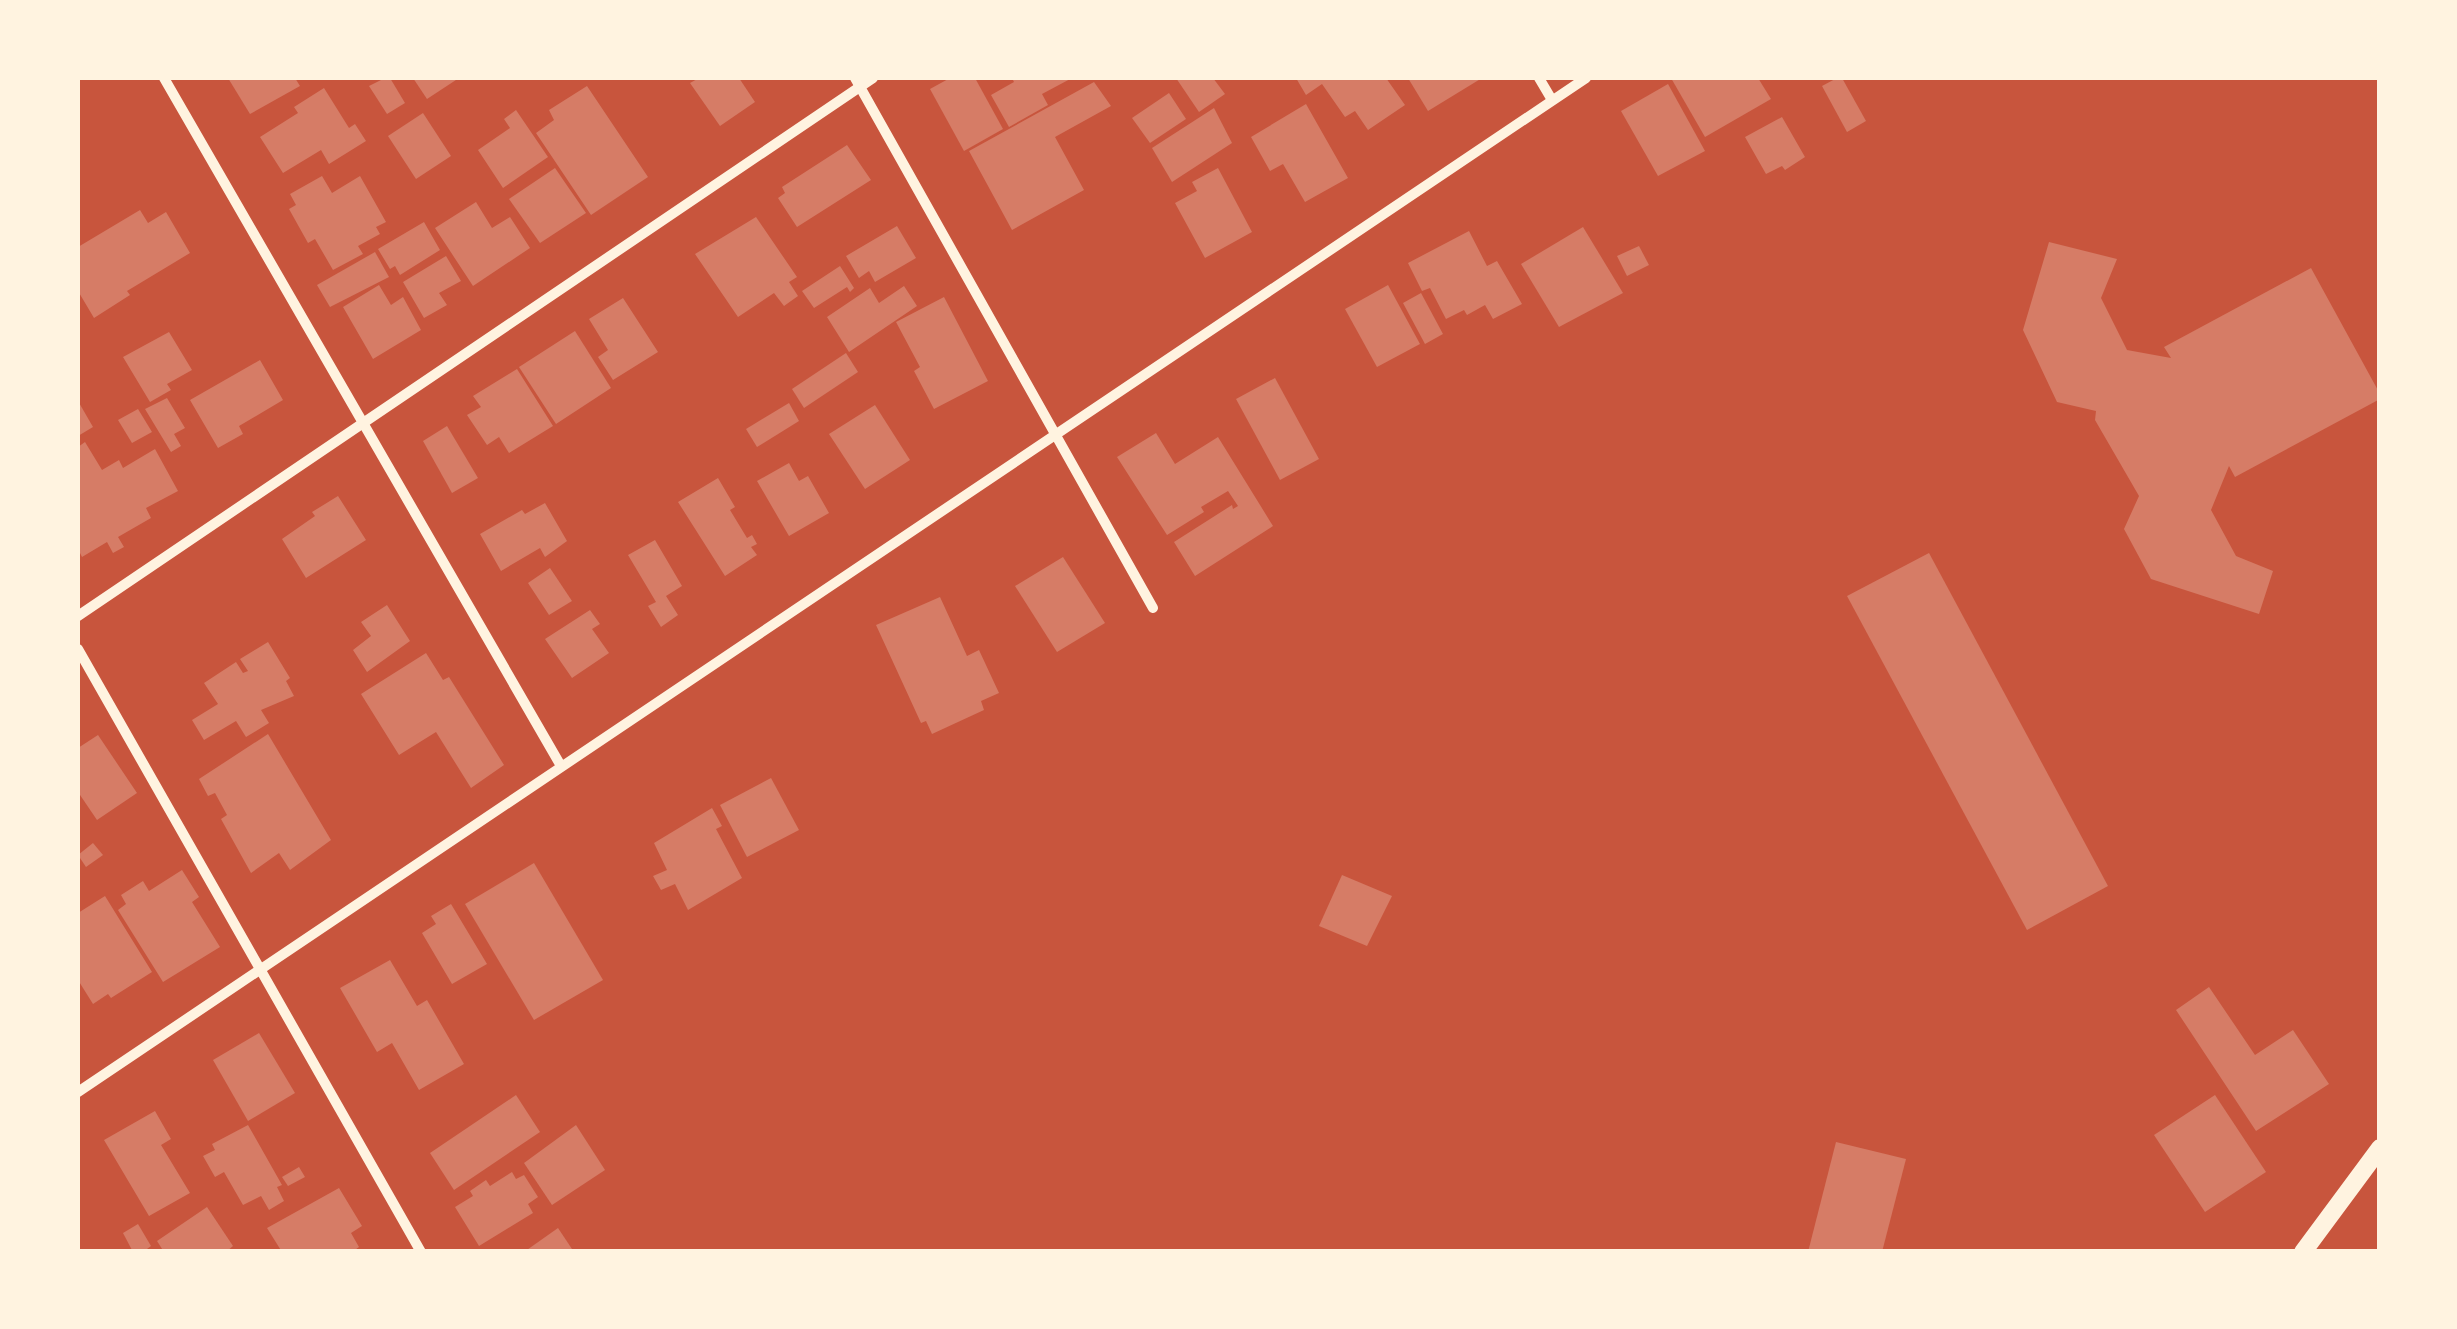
<svg xmlns="http://www.w3.org/2000/svg" width="2457" height="1329" font-family="'Source Sans 3',sans-serif">
  <style>
    .building { fill: #d67c66 }
    .lines { fill: none; stroke-linecap: round; stroke-linejoin: round }
    .minor { stroke: #fff3e0; stroke-width: 10 }
    .tertiary { stroke: #fff3e0; stroke-width: 18 }
  </style>
  <rect width="100%" height="100%" fill="#c8553d"/>
  <g class="building">
    <path d="M228,78H295L300,86L250,114Z"/>
    <path d="M385,78H390L405,103L387,114L369,86Z"/>
    <path d="M413,78H459L427,99Z"/>
    <path d="M699,78H739L755,102L720,126L690,83Z"/>
    <path d="M950,78H975L1003,129L964,151L930,89Z"/>
    <path d="M1012,78H1072L1042,94L1048,105L1009,127L991,95L1014,82Z"/>
    <path d="M1176,78H1213L1225,94L1199,112Z"/>
    <path d="M1296,78H1386L1405,105L1368,130L1355,111L1345,117L1322,84L1306,95Z"/>
    <path d="M1408,78H1482L1428,111Z"/>
    <path d="M1671,78H1758L1771,99L1705,137Z"/>
    <path d="M1837,78H1842L1866,121L1847,132L1822,86Z"/>
    <path d="M1094,82L1111,106L1055,137L1084,190L1012,230L969,151Z"/>
    <path d="M1668,84L1705,151L1658,176L1621,111Z"/>
    <path d="M587,86L648,177L591,215L536,133L554,120L549,110Z"/>
    <path d="M324,88L349,128L355,124L366,141L329,164L321,150L283,173L260,137L298,113L294,107Z"/>
    <path d="M1169,93L1186,119L1150,143L1132,118Z"/>
    <path d="M1306,104L1348,178L1305,202L1283,164L1270,171L1251,137Z"/>
    <path d="M1214,108L1232,143L1172,182L1152,148Z"/>
    <path d="M516,110L548,157L503,188L478,150L510,128L504,119Z"/>
    <path d="M423,113L451,156L416,179L388,136Z"/>
    <path d="M1782,117L1805,157L1785,170L1782,166L1766,174L1745,137Z"/>
    <path d="M847,145L871,180L797,227L778,198L785,193L782,187Z"/>
    <path d="M555,168L586,213L540,243L509,199Z"/>
    <path d="M1218,168L1252,232L1205,258L1175,203L1197,191L1192,182Z"/>
    <path d="M322,176L332,193L360,176L386,222L376,227L380,234L358,246L363,254L333,270L315,239L308,243L289,209L296,205L290,194Z"/>
    <path d="M476,202L492,228L510,217L530,248L473,286L435,228Z"/>
    <path d="M140,210L148,223L166,212L190,253L127,291L130,295L94,318L78,291V247Z"/>
    <path d="M756,217L797,277L789,282L798,296L784,306L774,293L738,317L695,254Z"/>
    <path d="M424,222L440,250L400,275L395,266L390,269L378,249Z"/>
    <path d="M897,226L916,258L875,282L869,271L859,278L846,256Z"/>
    <path d="M1583,227L1623,293L1559,327L1521,264Z"/>
    <path d="M1469,231L1487,266L1497,261L1522,304L1493,319L1485,305L1467,315L1464,310L1446,319L1430,288L1422,291L1408,263Z"/>
    <path d="M2049,242L2117,259L2101,298L2127,350L2171,358L2164,347L2311,268L2380,394V399L2235,477L2229,466L2211,510L2236,556L2273,571L2259,614L2151,579L2124,529L2139,496L2095,420L2096,411L2057,402L2023,330Z"/>
    <path d="M1639,246L1649,265L1627,276L1617,256Z"/>
    <path d="M375,252L389,277L330,307L317,285Z"/>
    <path d="M446,256L461,281L439,293L447,305L424,318L403,282Z"/>
    <path d="M840,266L854,288L850,292L847,287L814,308L802,291Z"/>
    <path d="M379,285L391,305L403,297L421,330L373,359L343,307Z"/>
    <path d="M1388,285L1420,344L1377,367L1345,309Z"/>
    <path d="M904,286L917,306L849,352L827,317L870,288L879,303Z"/>
    <path d="M1421,293L1443,334L1425,344L1403,303Z"/>
    <path d="M944,297L988,381L934,409L914,371L920,367L896,322Z"/>
    <path d="M623,298L658,352L613,380L598,357L608,350L589,319Z"/>
    <path d="M575,331L611,388L556,424L519,367Z"/>
    <path d="M169,332L192,370L167,384L171,390L150,402L123,357Z"/>
    <path d="M846,353L858,372L804,408L792,389Z"/>
    <path d="M260,360L283,400L239,426L243,434L218,448L190,400Z"/>
    <path d="M517,369L553,426L509,453L499,437L487,445L467,415L481,407L473,396Z"/>
    <path d="M1275,378L1319,459L1280,480L1236,399Z"/>
    <path d="M167,398L185,428L174,434L181,446L171,452L145,409Z"/>
    <path d="M78,401L93,427L78,436Z"/>
    <path d="M789,403L799,421L757,447L746,429Z"/>
    <path d="M875,405L910,460L865,489L829,434Z"/>
    <path d="M138,409L152,432L132,443L118,420Z"/>
    <path d="M447,426L478,478L452,493L423,441Z"/>
    <path d="M1156,433L1175,464L1218,437L1273,526L1195,576L1174,542L1232,505L1233,509L1238,506L1228,491L1201,507L1204,512L1167,535L1117,457Z"/>
    <path d="M85,442L102,470L119,460L123,468L155,449L178,491L146,508L151,518L118,537L124,547L113,553L107,542L82,557L78,549V447Z"/>
    <path d="M789,463L799,481L808,476L829,513L789,536L757,481Z"/>
    <path d="M718,478L735,507L730,510L747,538L752,535L757,544L751,547L757,555L725,576L678,502Z"/>
    <path d="M338,496L366,540L306,578L282,539L315,516L312,512Z"/>
    <path d="M545,503L567,541L545,557L540,548L501,571L480,534L522,510L525,514Z"/>
    <path d="M655,540L682,586L666,596L678,615L661,627L648,606L656,602L628,555Z"/>
    <path d="M1929,553L2108,886L2027,930L1847,596Z"/>
    <path d="M1063,557L1105,623L1057,652L1015,586Z"/>
    <path d="M550,568L572,601L549,615L528,583Z"/>
    <path d="M940,597L967,656L979,650L999,693L981,701L984,710L932,734L926,721L921,723L876,625Z"/>
    <path d="M387,605L410,641L367,672L353,650L371,636L361,622Z"/>
    <path d="M590,610L600,624L592,629L609,653L572,678L545,639Z"/>
    <path d="M268,642L290,678L286,681L294,696L261,710L269,723L246,737L236,721L204,740L192,720L218,704L204,683L236,662L243,673L248,671L240,659Z"/>
    <path d="M426,653L443,680L449,677L504,765L471,788L436,732L399,755L361,694Z"/>
    <path d="M268,734L331,840L290,870L279,853L251,873L221,819L227,815L215,793L208,796L199,779Z"/>
    <path d="M98,735L137,793L97,820L78,792V748Z"/>
    <path d="M771,778L799,830L747,857L720,805Z"/>
    <path d="M712,808L722,826L716,829L742,878L688,910L675,884L661,890L653,876L667,870L654,843Z"/>
    <path d="M93,843L103,855L86,867L78,855Z"/>
    <path d="M534,863L603,980L534,1020L465,904Z"/>
    <path d="M182,870L199,897L192,902L220,947L163,982L118,910L126,904L121,895L143,881L149,891Z"/>
    <path d="M1342,875L1392,896L1367,946L1319,926Z"/>
    <path d="M105,896L152,972L111,998L108,994L93,1004L78,980V913Z"/>
    <path d="M451,904L487,964L452,984L422,933L436,924L431,916Z"/>
    <path d="M390,960L417,1006L427,1000L464,1064L419,1090L392,1043L377,1052L340,988Z"/>
    <path d="M2209,987L2255,1055L2293,1030L2329,1084L2256,1131L2176,1010Z"/>
    <path d="M259,1033L295,1093L248,1121L213,1060Z"/>
    <path d="M516,1095L540,1132L454,1190L430,1153Z"/>
    <path d="M2215,1095L2266,1172L2205,1212L2154,1135Z"/>
    <path d="M155,1111L171,1139L161,1145L190,1193L149,1216L104,1140Z"/>
    <path d="M248,1125L282,1185L277,1187L284,1201L269,1210L261,1196L243,1205L224,1172L215,1177L203,1156L215,1150L212,1144Z"/>
    <path d="M576,1125L605,1170L552,1205L524,1163Z"/>
    <path d="M1836,1142L1906,1159L1882,1252H1808Z"/>
    <path d="M299,1167L305,1177L288,1186L282,1177Z"/>
    <path d="M512,1172L516,1179L524,1175L538,1197L528,1204L533,1213L479,1246L455,1207L473,1196L470,1191L486,1180L490,1186Z"/>
    <path d="M339,1188L362,1226L351,1233L359,1247L352,1252H282L267,1228Z"/>
    <path d="M207,1207L233,1246L226,1252H164L157,1241Z"/>
    <path d="M138,1224L151,1246L143,1252H133L123,1233Z"/>
    <path d="M558,1228L574,1252H524Z"/>
  </g>
  <g class="lines">
    <g class="minor">
      <path d="M164,78L561,766"/>
      <path d="M855,78L1153,608"/>
      <path d="M1539,78L1552,100"/>
      <path d="M78,616L873,78"/>
      <path d="M78,649L421,1252"/>
      <path d="M78,1092L1586,78"/>
    </g>
    <path class="tertiary" d="M2303,1252L2380,1148"/>
  </g>
  <rect width="2457" height="1329" fill="none" stroke="#fff3e0" stroke-width="160"/>
</svg>
